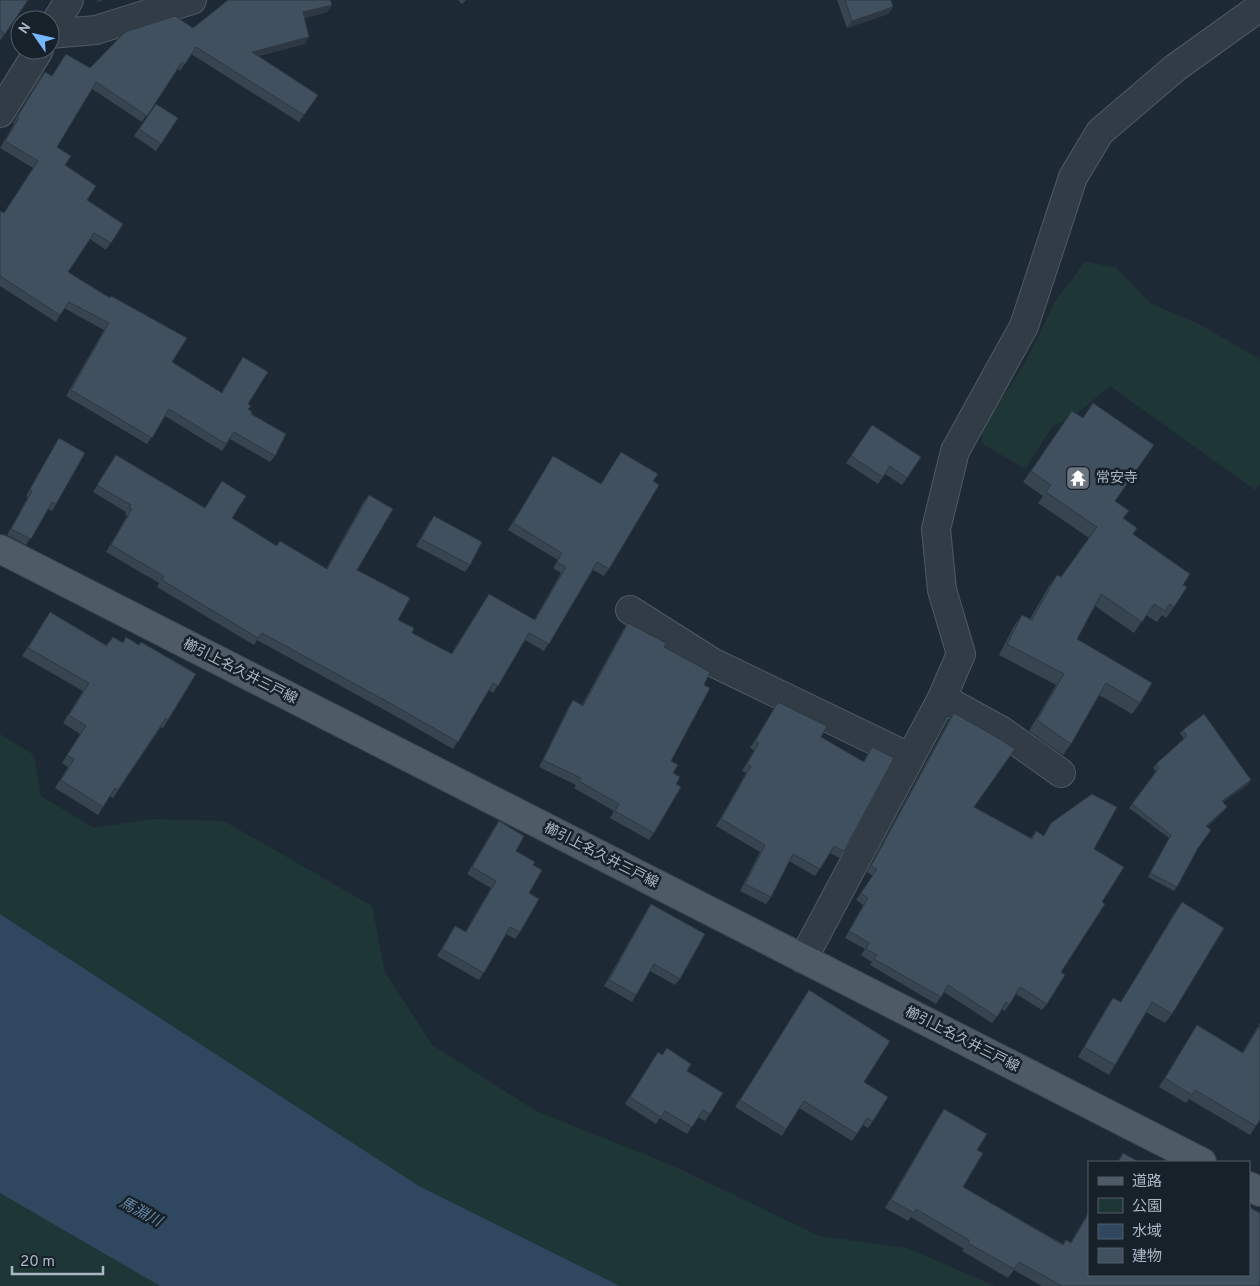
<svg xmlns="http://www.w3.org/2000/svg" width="1260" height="1286" font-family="Overpass,'Noto Sans JP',sans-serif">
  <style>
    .green { fill: #1f3637 }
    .water { fill: #2f485f }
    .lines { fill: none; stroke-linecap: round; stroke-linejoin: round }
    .minor-casing { stroke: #4e5a64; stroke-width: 30 }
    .major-casing { stroke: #3a454f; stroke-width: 30 }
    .minor { stroke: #313c46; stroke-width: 28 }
    .major { stroke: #4e5b67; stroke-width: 28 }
    .wall { fill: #374551 }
    .shaded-wall { fill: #2d3842 }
    .building { fill: #40505e; stroke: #2d3842 }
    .labels { text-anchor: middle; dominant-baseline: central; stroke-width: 5; stroke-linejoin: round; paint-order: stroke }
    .poi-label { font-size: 14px; fill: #aab7c4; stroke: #17212a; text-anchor: start }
    .street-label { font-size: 14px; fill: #aab7c4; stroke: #17212a }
    .water-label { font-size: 15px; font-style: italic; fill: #688baa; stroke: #17212a }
  </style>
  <rect width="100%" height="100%" fill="#1d2a36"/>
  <g class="green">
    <path d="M1085,261L1116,268L1150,303L1201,325L1254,356L1260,361V483L1255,490L1110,386L1074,416L1052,427L1025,469L981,443L984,425L1025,363L1057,298L1069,284Z"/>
    <path d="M0,734L34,755L41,796L94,828L151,819L224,821L372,906L385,972L432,1045L536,1111L674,1166L819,1236L907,1248L995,1286H620L419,1186L0,914Z"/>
    <path d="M0,1193L160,1286H0Z"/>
  </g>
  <path class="water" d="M0,914L419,1186L620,1286H160L0,1193Z"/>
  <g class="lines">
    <defs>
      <g id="minor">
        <path d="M50,32L69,0"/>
        <path d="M50,34L96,30L192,0"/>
        <path d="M0,113L39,50"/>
        <path d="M630,610L712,662L909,757"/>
        <path d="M942,698L1002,731L1061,773"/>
        <path d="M803,959L942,698L961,654L942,590L936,529L955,451L1024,326L1073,177L1100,132L1175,68L1260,7"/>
      </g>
      <g id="major">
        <path d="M0,549L1202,1162"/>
        <path d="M1249,1186L1260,1192"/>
      </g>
    </defs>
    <use href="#minor" class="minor-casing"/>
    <use href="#major" class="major-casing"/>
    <use href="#minor" class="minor"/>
    <use href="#major" class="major"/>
  </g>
  <g class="wall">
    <path d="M0,0H28L0,41Z"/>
    <path d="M458,0H466L462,4Z"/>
    <path d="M837,0H891L893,7L888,14L847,28Z"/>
    <path d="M332,5L327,12L305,18V44L258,56L318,95L299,122L191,54L180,71L177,68L142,122L92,89L57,147L65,165L87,200L123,224L106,250L90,239L68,272L172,362L221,393L243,357L248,409L275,456L270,462L230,439L222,451L165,416L147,444L66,396L104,330L64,308L56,322L0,286V211L4,213L33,168L0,148L14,124L13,123L40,78L45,72L52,76L66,54L90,68L193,28Z"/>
    <path d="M156,104L178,118L156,151L134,136Z"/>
    <path d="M1072,411L1115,501L1133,534L1183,585L1174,607L1166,618L1162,615L1157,622L1146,615L1134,633L1095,606L1077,639L1140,703L1132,714L1099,695L1071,744L1063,755L1029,731L1056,685L999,655L1014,626L1022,615L1030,619L1049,586L1057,575L1061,577L1089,538L1038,503L1043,496L1023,482Z"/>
    <path d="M872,425L921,457L902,485L885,474L878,484L846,463Z"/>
    <path d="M59,438L56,504L52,511L48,509L26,545L7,535L28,497L26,496L55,445Z"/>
    <path d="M621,452L653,481L609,569L604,576L593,570L544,651L525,640L493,693L489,690L453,749L392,714L257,640L254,645L157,587L159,583L106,552L127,516L125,514L126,512L93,492L116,455L205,508L222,481L232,518L276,546L280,541L326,569L364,501L369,495L357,570L398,620L412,633L451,654L489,594L534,620L561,573L553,568L558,560L508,530L553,456L601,484Z"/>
    <path d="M434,516L470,565L465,572L416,546L429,523Z"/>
    <path d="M50,612L106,645L113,637L122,643L126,637L168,720L163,728L161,727L113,798L110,796L98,815L55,788L68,767L62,763L80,734L63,723L83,691L22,656Z"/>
    <path d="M628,623L664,647L704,685L671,761L673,773L676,784L654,833L649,840L610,818L614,811L574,788L576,785L539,767L568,708L573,700L582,705L623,630Z"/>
    <path d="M778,702L821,737L863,762L872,747L844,851L839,858L830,853L815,876L789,861L771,897L766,904L740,891L760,852L716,826L746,773L742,771L754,750L750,748Z"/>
    <path d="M954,713L974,807L1031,838L1036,831L1043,836L1051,823L1094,849L1102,902L1061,972L1047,1004L1042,1010L1016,994L1005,1011L1002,1009L992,1023L944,992L936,1004L870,965L872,962L861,955L865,949L845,938L863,905L856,900L873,876L867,872L949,720Z"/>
    <path d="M1183,730L1249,784L1223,802L1224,811L1207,827L1197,849L1174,891L1148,877L1169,838L1129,808L1156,771L1153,768L1156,764L1184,739L1180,733Z"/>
    <path d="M499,821L516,851L533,865L529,893L520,932L515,939L506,934L479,980L437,956L455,926L465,932L491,888L467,874L494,828Z"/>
    <path d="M1182,902L1172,1014L1165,1023L1146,1012L1115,1065L1109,1075L1078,1057L1107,1007L1113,998L1121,1002L1175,912Z"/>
    <path d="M651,904L680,979L675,985L650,971L632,1002L604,986L647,910Z"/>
    <path d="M809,990L864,1082L873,1121L868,1128L863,1125L852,1141L799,1108L782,1136L735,1107Z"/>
    <path d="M1260,1023V1120L1250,1135L1189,1099L1186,1103L1159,1087L1197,1025L1242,1053Z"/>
    <path d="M658,1052L687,1071L710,1114L705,1121L698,1117L687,1134L660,1118L656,1124L625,1104Z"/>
    <path d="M944,1109L977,1150L963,1187L1063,1244L1066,1240L1071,1242L1089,1211V1275L1260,1286H1042L1014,1270L1008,1278L962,1251L964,1249L911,1217L908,1221L885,1208L938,1118Z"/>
  </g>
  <g class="shaded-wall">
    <path d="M97,0H104L96,3Z"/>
    <path d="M332,5L327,12L299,19L303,12Z"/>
    <path d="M893,7L888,14L847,28L852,21Z"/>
    <path d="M309,37L305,44L247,58L252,52Z"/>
    <path d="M1251,780L1249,784L1219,805L1222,801Z"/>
    <path d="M1227,807L1224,811L1203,830L1206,826Z"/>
  </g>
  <g class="building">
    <path d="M0,0H28L5,34L0,30Z"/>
    <path d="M228,0H330L332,5L303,12L309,37L252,52L318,95L304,115L196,47L185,64L182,62L147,116L96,82L57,147L71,156L65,165L96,186L87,200L123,224L111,243L94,233L68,272L110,298L111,296L187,338L172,362L222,393L243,357L268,372L248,404L251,406L248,409L252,412L251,414L286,434L275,456L234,432L226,444L169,409L152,438L71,390L109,323L69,302L60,315L0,276V211L4,213L38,161L5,141L19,118L17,117L45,72L52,76L66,54L90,68L125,32L175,16L193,28Z"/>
    <path d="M845,0H891L893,7L852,21Z"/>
    <path d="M156,104L178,118L161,144L139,129Z"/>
    <path d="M1093,403L1154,445L1115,501L1129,511L1123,518L1137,528L1133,534L1190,574L1183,585L1187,587L1174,607L1170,604L1165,611L1154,604L1142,622L1101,594L1077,639L1152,683L1140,703L1106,683L1071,744L1037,720L1064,674L1007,644L1022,615L1032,620L1057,575L1061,577L1097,527L1046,492L1051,485L1031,471L1072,411L1083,418Z"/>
    <path d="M872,425L921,457L907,478L890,466L883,477L851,456Z"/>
    <path d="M59,438L85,453L56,504L52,502L31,539L11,529L32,491L30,489Z"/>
    <path d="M621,452L658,474L653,481L659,485L609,569L597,562L549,644L529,633L498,686L493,683L458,742L397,707L262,633L258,638L162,580L164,576L111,545L132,509L129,507L131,505L97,485L116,455L205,508L222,481L246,496L232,518L277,546L280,541L327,569L369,495L393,509L357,570L410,598L398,620L414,628L412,633L452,654L489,594L535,620L566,567L557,562L562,553L513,523L553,456L601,484Z"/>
    <path d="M434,516L482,542L470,565L421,539Z"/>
    <path d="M50,612L107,646L113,637L123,643L126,637L139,645L141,642L196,674L168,720L166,718L118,790L115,788L103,807L61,780L74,759L67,755L86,726L69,715L89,683L28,648Z"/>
    <path d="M628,623L666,643L664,647L710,672L704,685L710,688L671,761L678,765L673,773L680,777L676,784L681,787L654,833L615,811L619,804L579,781L581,778L543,760L573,700L583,706Z"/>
    <path d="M778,702L827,726L821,737L864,762L872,747L894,758L844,851L834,846L820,869L793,854L771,897L745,884L765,845L721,819L751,766L747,764L759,743L755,741Z"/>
    <path d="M954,713L998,738L1015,749L974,807L1032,839L1036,831L1044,836L1051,823L1092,794L1117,807L1094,849L1124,867L1102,902L1105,904L1061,972L1065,975L1047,1004L1020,987L1009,1005L1006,1002L997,1017L948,985L941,997L874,959L877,955L866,949L869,943L849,931L868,898L861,893L877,869L871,866Z"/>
    <path d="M1204,714L1251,780L1222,801L1227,807L1206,826L1211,830L1198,848L1177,887L1150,873L1171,835L1132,804L1159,768L1156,764L1187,736L1183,730Z"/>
    <path d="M499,821L524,836L516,851L535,862L533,865L542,870L529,893L539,899L520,932L510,927L484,973L442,949L455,926L466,932L496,881L472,867Z"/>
    <path d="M1182,902L1224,928L1172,1014L1152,1002L1115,1065L1084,1047L1113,998L1121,1002Z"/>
    <path d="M651,904L705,934L680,979L654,964L636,995L609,980Z"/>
    <path d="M809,990L890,1041L864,1082L888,1097L873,1121L867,1118L857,1134L804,1101L786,1129L740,1100Z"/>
    <path d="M1197,1025L1243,1053L1260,1025V1120L1256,1126L1195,1090L1192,1095L1165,1078Z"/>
    <path d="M667,1048L691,1064L687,1071L723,1093L710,1114L703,1110L692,1127L665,1111L661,1117L630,1097L658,1052L662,1055Z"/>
    <path d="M944,1109L987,1134L977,1150L983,1153L963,1187L1063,1245L1066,1240L1071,1243L1089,1213V1275H1249V1207L1260,1213V1286H1062L1019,1262L1014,1269L968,1243L969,1240L916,1209L914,1213L891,1200Z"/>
    <path d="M1123,1153L1139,1162H1118Z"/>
  </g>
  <defs>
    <symbol id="temple-square" viewBox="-11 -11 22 22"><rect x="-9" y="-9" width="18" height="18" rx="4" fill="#6b7280" stroke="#17212a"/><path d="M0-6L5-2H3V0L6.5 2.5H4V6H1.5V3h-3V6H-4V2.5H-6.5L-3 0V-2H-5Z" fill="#fff"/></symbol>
  </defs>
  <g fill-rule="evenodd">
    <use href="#temple-square" x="1064" y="464" width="28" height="28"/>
  </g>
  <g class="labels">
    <g class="poi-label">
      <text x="1096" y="478">常安寺</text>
    </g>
    <g class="street-label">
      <text transform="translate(240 672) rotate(27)">櫛引上名久井三戸線</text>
      <text transform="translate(601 856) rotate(27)">櫛引上名久井三戸線</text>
      <text transform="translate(962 1040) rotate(27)">櫛引上名久井三戸線</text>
    </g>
    <g class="water-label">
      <text transform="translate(140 1213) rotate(28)">馬淵川</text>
    </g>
  </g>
  <rect x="1088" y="1161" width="162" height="115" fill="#17212a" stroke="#525d68"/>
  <rect x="1098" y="1177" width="25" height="8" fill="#4e5b67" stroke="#525d68"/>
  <text x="1132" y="1186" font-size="15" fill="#aab7c4">道路</text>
  <rect x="1098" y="1198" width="25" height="15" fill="#1f3637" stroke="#525d68"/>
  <text x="1132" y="1211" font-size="15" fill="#aab7c4">公園</text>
  <rect x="1098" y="1224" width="25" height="15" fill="#2f485f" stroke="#525d68"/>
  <text x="1132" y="1236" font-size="15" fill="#aab7c4">水域</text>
  <rect x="1098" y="1248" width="25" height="15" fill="#40505e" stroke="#525d68"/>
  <text x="1132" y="1261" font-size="15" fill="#aab7c4">建物</text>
  <g transform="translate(35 35) rotate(304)"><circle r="24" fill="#17212a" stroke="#525d68"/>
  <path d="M0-4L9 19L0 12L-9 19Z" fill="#75b8fe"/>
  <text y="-8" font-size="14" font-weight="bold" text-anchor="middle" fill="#aab7c4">N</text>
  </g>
  <path d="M12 1266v8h91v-8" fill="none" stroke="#aab7c4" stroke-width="2.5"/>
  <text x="20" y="1266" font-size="15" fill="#aab7c4" stroke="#17212a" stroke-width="4" paint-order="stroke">20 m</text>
</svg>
